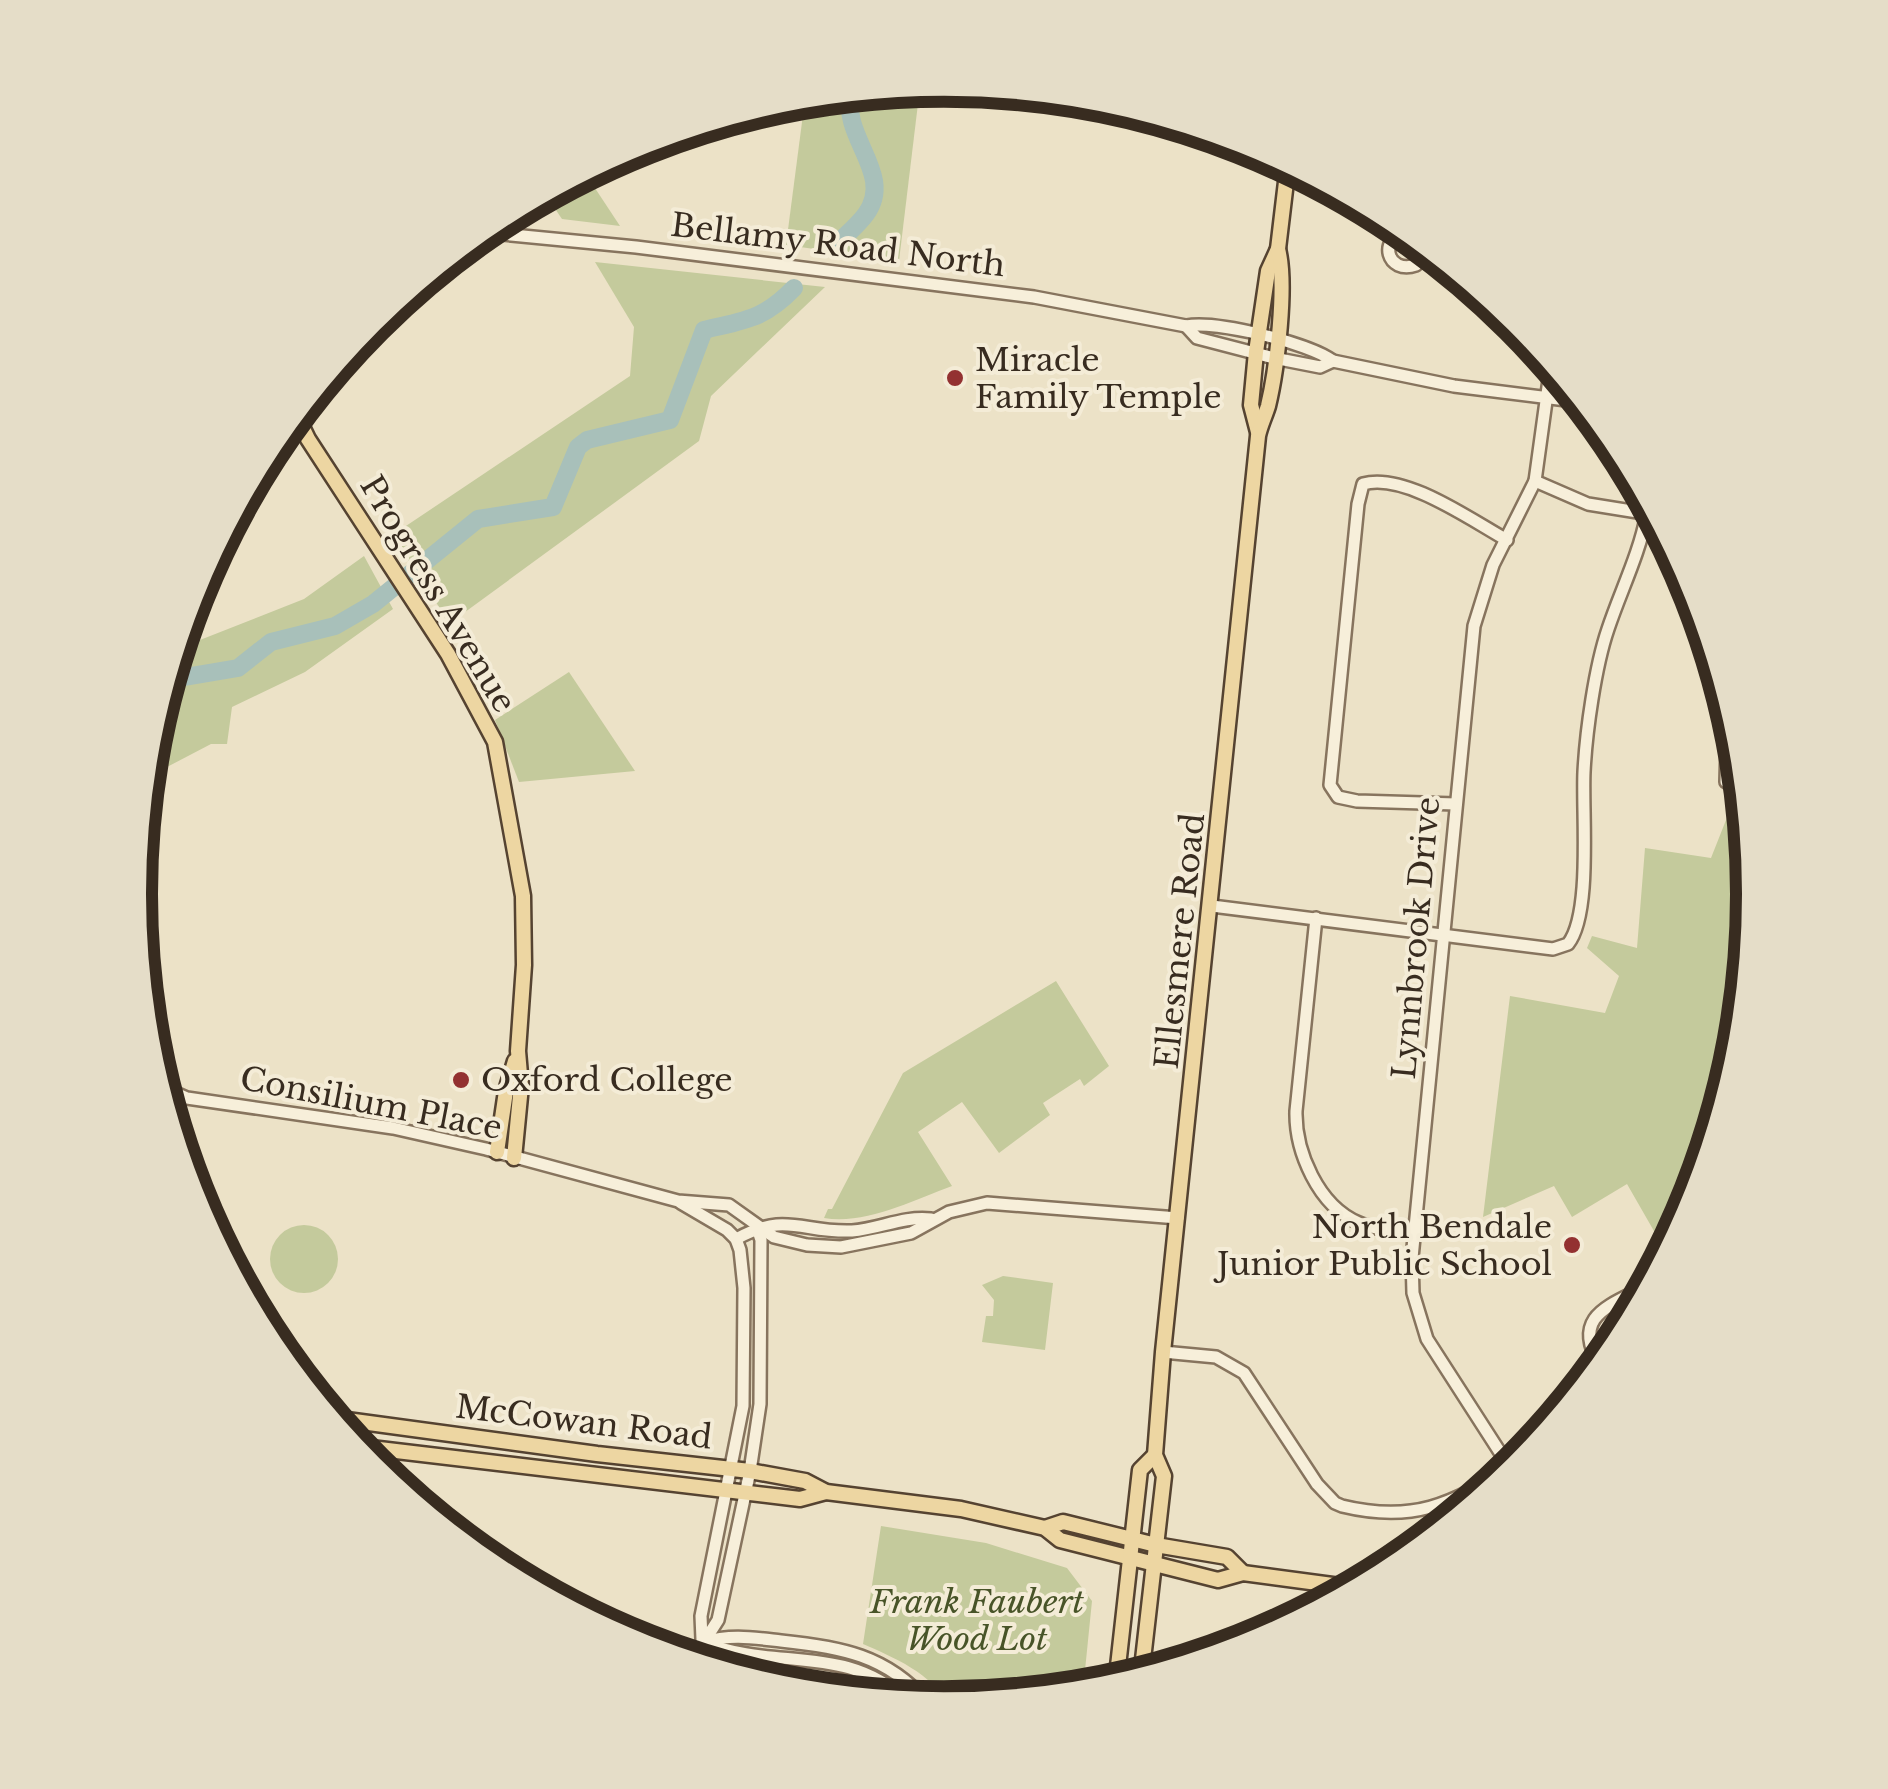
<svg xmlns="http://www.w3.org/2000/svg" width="1888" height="1789" font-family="'Libre Baskerville',serif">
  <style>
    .green { fill: #c4ca9c }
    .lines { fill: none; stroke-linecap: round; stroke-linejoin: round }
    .river { stroke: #a8c0ba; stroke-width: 18 }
    .minor-casing { stroke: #87745e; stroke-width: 16 }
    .major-casing { stroke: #554331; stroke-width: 19 }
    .minor { stroke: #f7efda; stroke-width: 11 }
    .major { stroke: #edd6a2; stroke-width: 14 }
    .poi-dot { fill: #933131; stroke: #f4ecd7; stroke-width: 4 }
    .labels { text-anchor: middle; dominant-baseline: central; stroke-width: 8; stroke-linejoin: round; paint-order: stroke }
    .street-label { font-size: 32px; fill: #382c20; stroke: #f4ecd7 }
    .poi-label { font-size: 32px; fill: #382c20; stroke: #f4ecd7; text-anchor: start }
    .park-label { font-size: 32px; font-style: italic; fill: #485428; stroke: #f4ecd7 }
    .rim { fill: none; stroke: #382c20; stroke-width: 12 }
  </style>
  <rect width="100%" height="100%" fill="#ece2c7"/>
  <g class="green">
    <path d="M920,87L899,261L786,245L805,99Z"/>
    <path d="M585,173L620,226L562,219L545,194Z"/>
    <path d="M595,262L825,287L711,396L699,441L450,623L391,536L630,376L634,327Z"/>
    <path d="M364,556L393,609L305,672L232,707L227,744H211L146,778L150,736L177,649L304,599Z"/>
    <path d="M569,672L635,771L519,782L495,720Z"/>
    <path d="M1739,813L1746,822C1749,847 1754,874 1753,898C1748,1020 1723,1145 1666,1252L1627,1184L1572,1217L1554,1186L1483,1217L1510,996L1605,1013L1619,976L1587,948L1592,936L1637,948L1645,848L1711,858L1728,815Z"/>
    <path d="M1056,981L1109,1066L1084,1086L1080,1079L1043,1103L1050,1115L999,1153L962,1102L918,1132L952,1186C913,1200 866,1225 824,1218L828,1209H832L903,1073Z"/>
    <circle cx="304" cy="1259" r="34"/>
    <path d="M1003,1276L1053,1283L1045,1350L982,1342L986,1316H993L994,1300L982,1285Z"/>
    <path d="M881,1526L986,1543L1067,1568L1092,1601L1083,1690L947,1704C933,1674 893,1657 863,1644Z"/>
  </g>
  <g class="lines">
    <g class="river">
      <path d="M838,243C847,234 858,225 866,214C895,174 841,138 851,94"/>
      <path d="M167,680L238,668L271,642L335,626L373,604L478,519L553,507L578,447L587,440L670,420L704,330C745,320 763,320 794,288"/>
    </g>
    <defs>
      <g id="minor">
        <path d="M481,232L636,247L1034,297L1186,326C1215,320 1309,343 1333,361L1454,386L1582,402"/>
        <path d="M1407,232C1377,238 1387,275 1416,265L1423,255V245"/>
        <path d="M1186,326L1197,338L1274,358L1320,367L1333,361"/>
        <path d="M1535,481L1588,504L1650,514"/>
        <path d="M1726,782L1728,704"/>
        <path d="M1456,804L1357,801L1338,797L1330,785L1358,504L1363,484C1404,472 1471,520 1507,540"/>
        <path d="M1212,906L1553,949L1568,944C1592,914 1582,813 1584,772C1586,732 1595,667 1608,629C1621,590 1639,555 1647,514"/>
        <path d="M1316,918L1296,1111C1295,1151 1318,1206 1359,1223C1375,1230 1396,1230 1414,1232"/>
        <path d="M160,1086L187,1098L393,1128L486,1149L678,1201L729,1205L774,1237L807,1245L841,1247L911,1233L949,1212L987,1203L1178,1218"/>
        <path d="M681,1203L727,1230L736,1239L740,1250L744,1288L743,1406L701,1616L703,1663"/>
        <path d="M736,1239C787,1211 801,1233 852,1231C880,1229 902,1216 931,1219"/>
        <path d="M1163,1352L1216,1357L1244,1373L1317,1484L1335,1503L1342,1506C1412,1523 1451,1505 1509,1468"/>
        <path d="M1600,1366C1570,1315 1610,1306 1649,1285"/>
        <path d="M1512,1471L1427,1339L1413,1293L1412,1258L1474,626L1493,565L1535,481L1551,365"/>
        <path d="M704,1642L718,1620L750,1471L760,1404L761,1240L757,1228"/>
        <path d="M704,1642C731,1634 754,1638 781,1641C840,1647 887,1655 927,1702"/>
        <path d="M704,1642C772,1671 847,1643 905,1700"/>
      </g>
      <g id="major">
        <path d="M296,414L308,439L448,654L495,742L523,896L524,965L518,1051L521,1086L514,1158"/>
        <path d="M1258,432L1251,405L1256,352L1268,271L1278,249L1288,165"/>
        <path d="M497,1152L506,1091L515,1061"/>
        <path d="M332,1418L597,1454L750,1471L805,1481L826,1492L961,1509L1045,1528L1060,1540L1218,1580L1243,1573L1355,1588"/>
        <path d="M354,1446L800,1499L826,1492"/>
        <path d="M1045,1528L1063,1522L1156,1545L1227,1557L1243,1573"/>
        <path d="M1141,1677L1164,1476L1155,1455L1163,1352L1258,436C1260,426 1265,416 1268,406C1277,369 1287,284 1278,249"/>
        <path d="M1116,1684L1140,1470L1155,1455"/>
      </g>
    </defs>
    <use href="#minor" class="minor-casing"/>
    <use href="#major" class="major-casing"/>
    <use href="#minor" class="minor"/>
    <use href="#major" class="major"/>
  </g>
  <g class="poi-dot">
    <circle cx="955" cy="378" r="10"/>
    <circle cx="461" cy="1080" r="10"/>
    <circle cx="1572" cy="1245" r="10"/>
  </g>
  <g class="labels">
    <g class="street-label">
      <text transform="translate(838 245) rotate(7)">Bellamy Road North</text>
      <text transform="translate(438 594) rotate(59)">Progress Avenue</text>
      <text transform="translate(1416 938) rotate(-85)">Lynnbrook Drive</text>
      <text transform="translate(1180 941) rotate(-84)">Ellesmere Road</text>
      <text transform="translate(371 1103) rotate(11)">Consilium Place</text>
      <text transform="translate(584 1422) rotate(7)">McCowan Road</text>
    </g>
    <g class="poi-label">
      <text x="975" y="360">Miracle<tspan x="975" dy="37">Family Temple</tspan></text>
      <text x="481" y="1080">Oxford College</text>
      <text x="1552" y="1227" text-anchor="end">North Bendale<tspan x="1552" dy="37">Junior Public School</tspan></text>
    </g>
    <g class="park-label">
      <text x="977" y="1602">Frank Faubert<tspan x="977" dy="37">Wood Lot</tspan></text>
    </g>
  </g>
  <path d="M0 0H1888V1789H0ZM152 894a792 792 0 1 1 1584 0a792 792 0 1 1-1584 0Z" fill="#e5ddc8" fill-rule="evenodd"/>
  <path class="rim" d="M152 894a792 792 0 1 1 1584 0a792 792 0 1 1-1584 0Z"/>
</svg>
